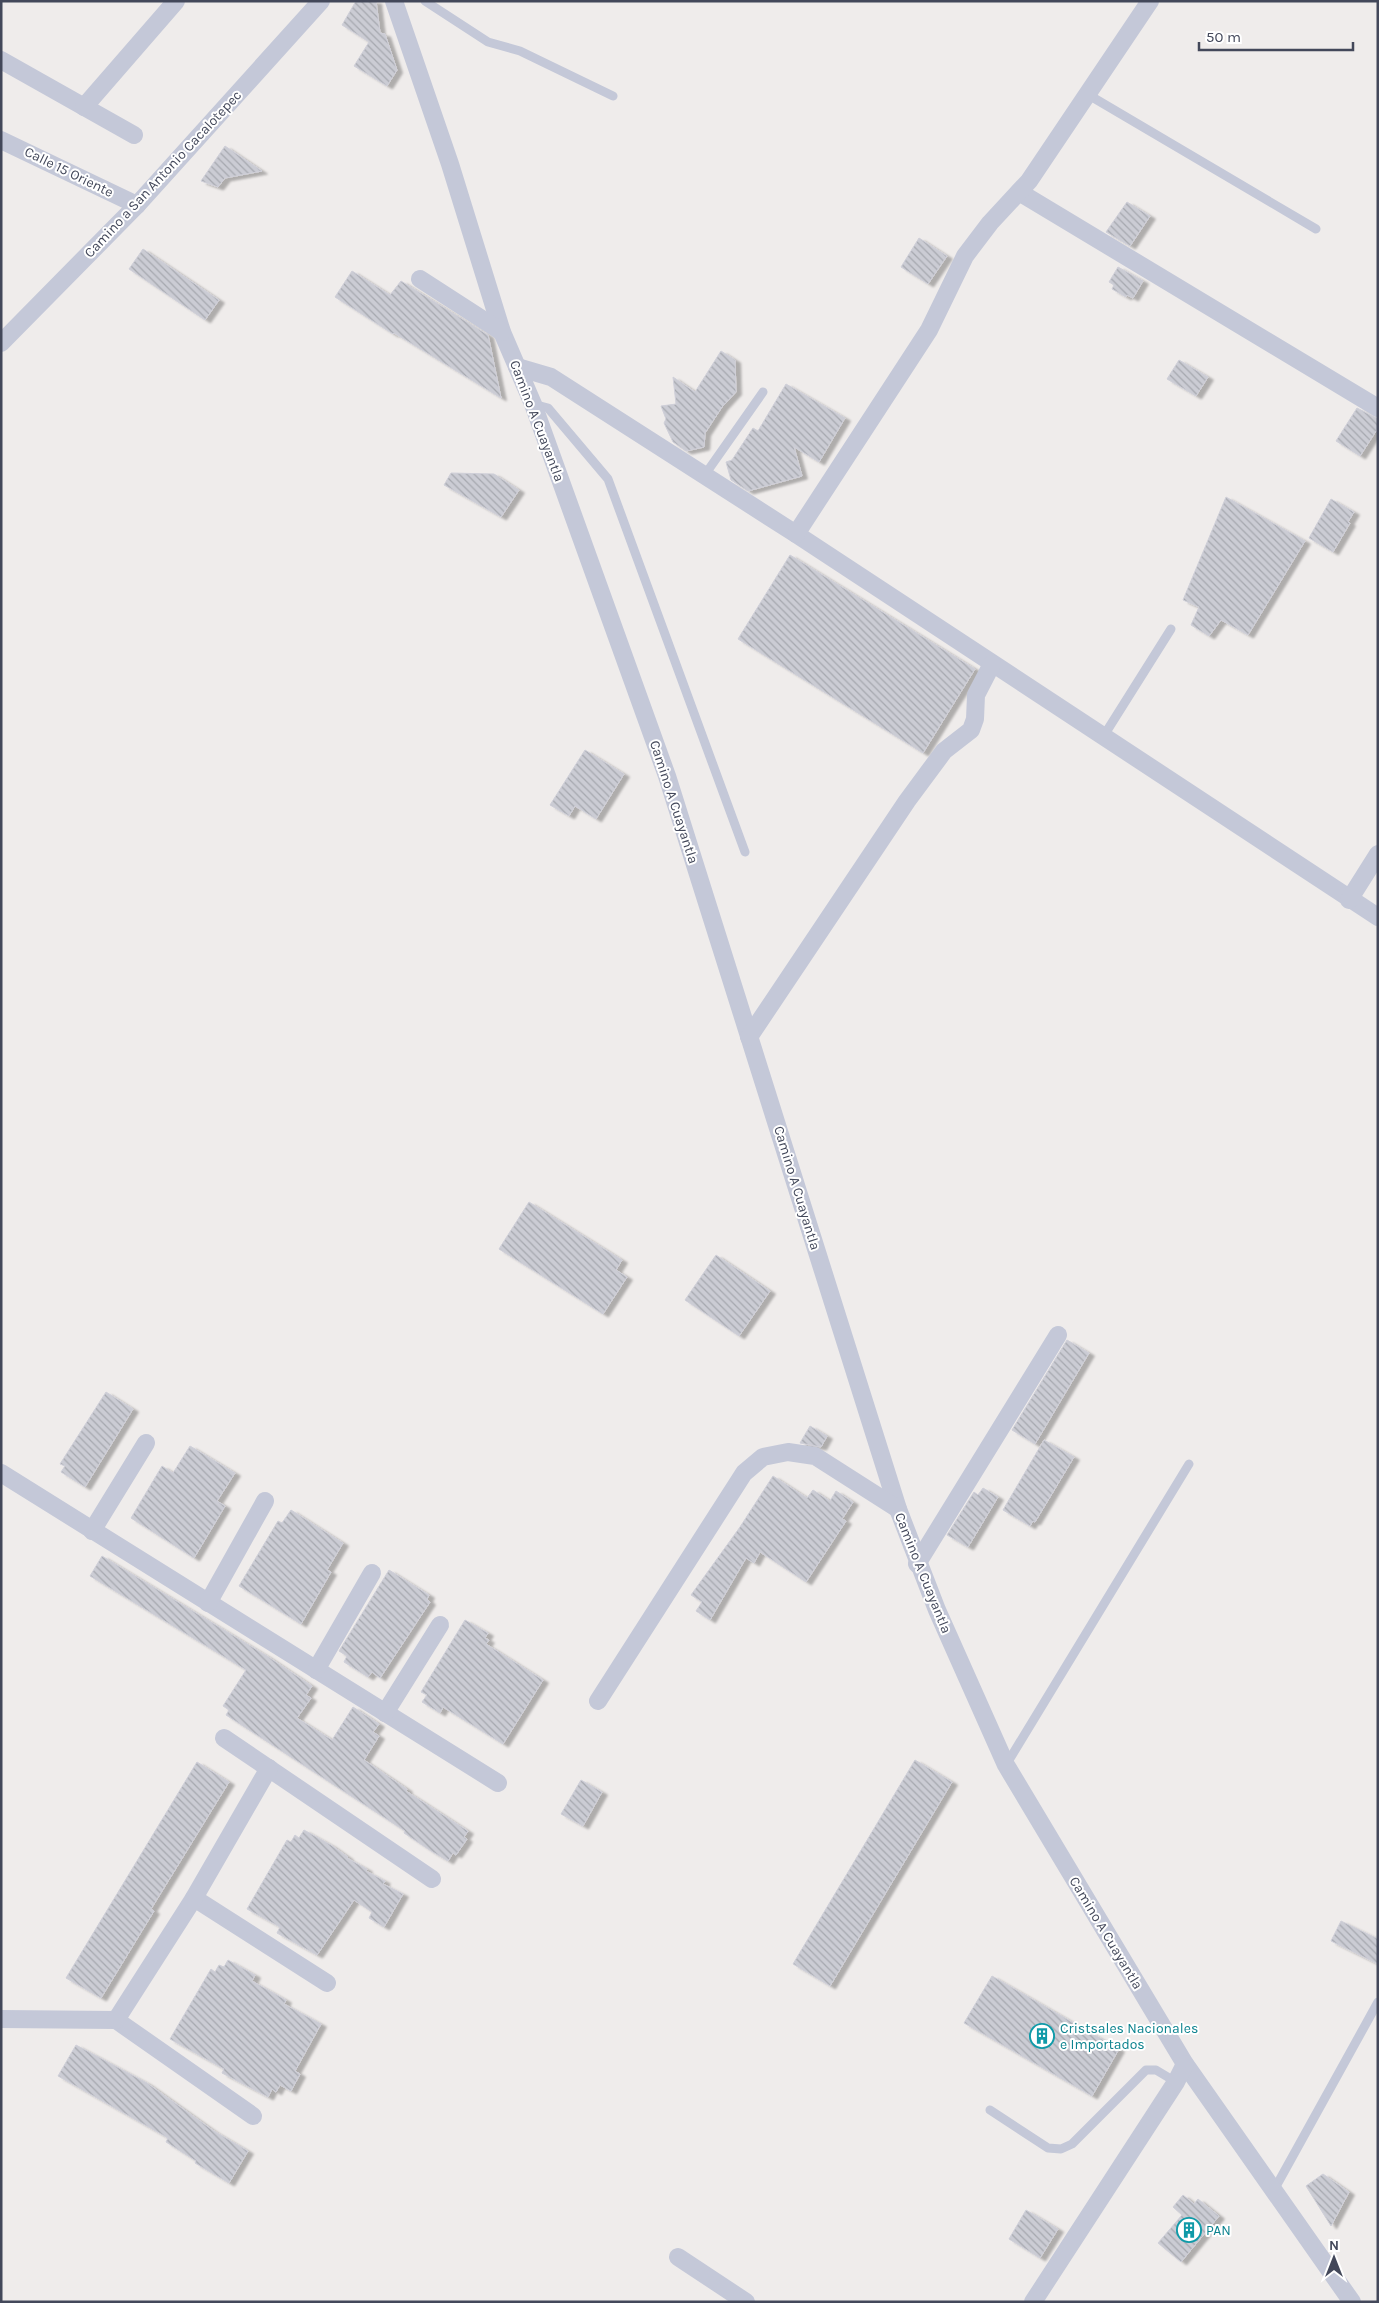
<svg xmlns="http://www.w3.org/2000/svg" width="1379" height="2303" font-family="Karla,sans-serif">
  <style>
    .building { fill: url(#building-back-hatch); stroke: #cfcfd8; filter: url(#shadow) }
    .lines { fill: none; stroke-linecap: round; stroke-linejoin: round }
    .service { stroke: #c4c8d8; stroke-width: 9 }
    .minor { stroke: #c4c8d8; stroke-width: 18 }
    .labels { text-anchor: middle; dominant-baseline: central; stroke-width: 4; stroke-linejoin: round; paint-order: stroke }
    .street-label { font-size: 14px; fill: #43485a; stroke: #fff }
    .culture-label { font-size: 14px; fill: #0d838f; stroke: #fff; text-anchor: start }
  </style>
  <defs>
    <pattern id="building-back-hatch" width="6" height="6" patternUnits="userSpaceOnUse" patternTransform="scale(1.25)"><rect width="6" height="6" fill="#cbccd4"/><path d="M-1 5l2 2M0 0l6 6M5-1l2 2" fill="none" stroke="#a6a8af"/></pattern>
    <filter id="shadow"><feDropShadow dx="5.5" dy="3" stdDeviation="1" flood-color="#0004"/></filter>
  </defs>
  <rect width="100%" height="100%" fill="#efeceb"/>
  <g class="building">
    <path d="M356,1H376L380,33L385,34L397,70L387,86L354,66L369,42L342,25Z"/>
    <path d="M225,146L262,171L225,178L218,187L201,181Z"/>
    <path d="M1127,202L1150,216L1130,246L1106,232Z"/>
    <path d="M919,238L947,256L928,284L901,267Z"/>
    <path d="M143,249L219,300L205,320L129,269Z"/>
    <path d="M1118,267L1143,281L1133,298L1127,295L1126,297L1112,289L1114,285L1109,282Z"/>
    <path d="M352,271L390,295L401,281L488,335L501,398L394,333L393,334L335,297Z"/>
    <path d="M721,351L735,360L736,392L722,407L705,433L704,447L686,451L673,442L664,423L666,419L661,406L676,404L673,377L695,392Z"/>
    <path d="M1179,360L1208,377L1196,396L1167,379Z"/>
    <path d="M786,384L845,418L819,462L794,447L802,476L748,491L731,480L726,462L732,460L753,428L758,431Z"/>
    <path d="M1357,408L1378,419V428L1360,456L1336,441Z"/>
    <path d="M451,473L494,474L519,490L501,517L444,485Z"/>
    <path d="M1226,497L1305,541L1248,635L1221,620L1209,636L1191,625L1199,607L1183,600Z"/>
    <path d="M1331,499L1354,512L1348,522L1350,523L1333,552L1309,538Z"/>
    <path d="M790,555L975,669L923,753L738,639Z"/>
    <path d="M585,750L624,774L596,819L575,806L569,816L550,805Z"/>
    <path d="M529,1202L622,1260L616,1270L627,1277L603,1314L499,1249Z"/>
    <path d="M716,1255L770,1291L739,1336L685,1300Z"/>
    <path d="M1067,1340L1089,1353L1035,1444L1012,1430Z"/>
    <path d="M106,1392L133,1409L85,1487L61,1472L65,1466L60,1464Z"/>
    <path d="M810,1426L827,1436L821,1447L800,1443Z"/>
    <path d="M1044,1440L1074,1457L1035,1522L1033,1521L1030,1526L1003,1510Z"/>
    <path d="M190,1446L235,1473L217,1501L225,1506L194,1558L131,1518L162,1466L173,1473Z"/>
    <path d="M773,1476L807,1498L813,1490L830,1501L836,1491L853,1502L842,1519L846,1521L806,1582L760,1552L754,1563L746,1558L710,1620L696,1611L702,1602L691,1595L740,1527Z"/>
    <path d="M983,1488L998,1497L968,1547L947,1535L974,1492L978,1495Z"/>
    <path d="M291,1510L343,1543L327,1570L331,1572L301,1624L239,1586L278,1521L282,1523Z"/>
    <path d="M102,1556L267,1656L312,1686L306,1695L311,1698L297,1718L332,1740L353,1707L379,1724L373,1732L379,1736L364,1760L407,1789L406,1791L468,1831L464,1837L467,1839L456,1855L453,1853L448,1861L431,1851L404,1833L405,1831L226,1715L229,1710L223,1706L246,1670L90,1576Z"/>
    <path d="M389,1570L429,1595L427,1599L430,1602L380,1678L372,1672L368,1677L344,1662L347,1656L339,1651Z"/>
    <path d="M465,1620L488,1633L485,1638L489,1640L486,1644L543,1680L503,1744L443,1707L440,1713L422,1702L427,1695L421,1692Z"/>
    <path d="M915,1760L952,1782L830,1986L793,1964Z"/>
    <path d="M197,1762L229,1782L151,1909L154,1911L101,1998L66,1978Z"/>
    <path d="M581,1780L602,1792L583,1826L561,1814Z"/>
    <path d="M304,1830L331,1845L348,1857L347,1858L367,1869L366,1871L385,1881L383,1884L403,1894L384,1927L369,1918L372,1912L354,1900L317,1955L277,1933L280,1927L247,1909L287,1840L291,1842L295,1835L299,1838Z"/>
    <path d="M1341,1921L1378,1939V1964L1331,1941Z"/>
    <path d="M228,1960L255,1975L252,1981L286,2000L284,2004L321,2024L295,2071L300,2074L291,2091L280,2085L276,2092L272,2089L268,2097L222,2073L224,2069L170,2039L211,1969L215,1972L219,1965L224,1967Z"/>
    <path d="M992,1976L1119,2049L1092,2096L964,2023Z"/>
    <path d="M76,2045L147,2083L214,2131L248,2151L229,2183L195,2163L196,2161L166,2142L168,2138L58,2076Z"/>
    <path d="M1323,2174L1349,2192L1331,2226L1306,2186Z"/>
    <path d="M1183,2195L1194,2204L1198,2199L1219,2216L1181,2262L1158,2243L1182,2215L1173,2207Z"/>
    <path d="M1026,2210L1058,2229L1040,2258L1009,2239Z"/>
  </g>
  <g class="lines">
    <g class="service">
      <path d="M425,1L488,42L520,51L613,96"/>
      <path d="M1087,94L1316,229"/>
      <path d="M533,404L548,408L608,479L745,852"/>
      <path d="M704,476L763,392"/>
      <path d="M1103,737L1171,629"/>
      <path d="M1006,1765L1189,1464"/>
      <path d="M990,2110L1048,2148L1061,2149L1072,2144L1146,2070H1156L1176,2082"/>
      <path d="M1274,2190L1378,2002"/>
    </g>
    <g class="minor">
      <path d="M394,1L450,164L502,332L533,404L667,776L898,1509L937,1610L1006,1765L1185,2064L1352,2302"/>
      <path d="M1,60L134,135"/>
      <path d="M84,107L176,1"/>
      <path d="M1,140L137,205"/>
      <path d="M1019,192L1378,408"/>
      <path d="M420,279L502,332"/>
      <path d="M1,343L137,205L321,1"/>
      <path d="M517,367L551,377L796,534L1378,917"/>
      <path d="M796,534L929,330L965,256L990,223L1029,181L1150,1"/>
      <path d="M1349,900L1378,854"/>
      <path d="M749,1037L907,801L944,751L971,730L975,719L976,695L992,664"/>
      <path d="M1,1473L498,1783"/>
      <path d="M92,1531L146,1443"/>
      <path d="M917,1564L1058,1335"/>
      <path d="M208,1603L265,1501"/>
      <path d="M316,1670L372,1573"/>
      <path d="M598,1701L744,1473L763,1457L788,1452L815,1456L898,1509"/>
      <path d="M385,1713L440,1625"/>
      <path d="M224,1738L432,1879"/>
      <path d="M194,1898L327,1983"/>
      <path d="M1,2019L116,2020L253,2116"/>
      <path d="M116,2020L194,1898L269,1768"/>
      <path d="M678,2257L746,2302"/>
      <path d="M1033,2302L1176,2082L1185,2064"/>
    </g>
  </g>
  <defs>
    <symbol id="building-ring" viewBox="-11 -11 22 22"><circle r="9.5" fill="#fff" stroke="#0f9aa8" stroke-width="1.5"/><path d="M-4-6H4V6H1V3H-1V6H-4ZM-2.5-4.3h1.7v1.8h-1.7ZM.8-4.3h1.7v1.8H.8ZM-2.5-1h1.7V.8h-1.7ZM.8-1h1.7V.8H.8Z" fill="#0f9aa8"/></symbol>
  </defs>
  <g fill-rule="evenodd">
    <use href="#building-ring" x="1028" y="2022" width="28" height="28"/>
    <use href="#building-ring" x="1175" y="2216" width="28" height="28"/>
  </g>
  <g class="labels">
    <g class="street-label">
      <text transform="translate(69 172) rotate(26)">Calle 15 Oriente</text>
      <text transform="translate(163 174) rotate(-47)">Camino a San Antonio Cacalotepec</text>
      <text transform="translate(537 421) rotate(69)">Camino A Cuayantla</text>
      <text transform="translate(674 802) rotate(72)">Camino A Cuayantla</text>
      <text transform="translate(797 1188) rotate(73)">Camino A Cuayantla</text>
      <text transform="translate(923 1573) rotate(68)">Camino A Cuayantla</text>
      <text transform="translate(1106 1933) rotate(59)">Camino A Cuayantla</text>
    </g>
    <g class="culture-label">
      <text x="1060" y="2028">Cristsales Nacionales<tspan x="1060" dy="16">e Importados</tspan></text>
      <text x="1206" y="2230">PAN</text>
    </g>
  </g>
  <rect width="1379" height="2303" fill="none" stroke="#43485a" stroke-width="5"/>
  <g transform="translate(1334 2258)" stroke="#ffffff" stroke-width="4" paint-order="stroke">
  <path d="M0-4L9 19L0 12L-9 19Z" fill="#43485a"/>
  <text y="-8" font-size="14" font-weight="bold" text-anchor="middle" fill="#43485a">N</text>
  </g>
  <path d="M1199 42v8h154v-8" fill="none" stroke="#43485a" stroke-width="2.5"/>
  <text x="1206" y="42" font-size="15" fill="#43485a" stroke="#ffffff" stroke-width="4" paint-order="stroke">50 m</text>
</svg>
